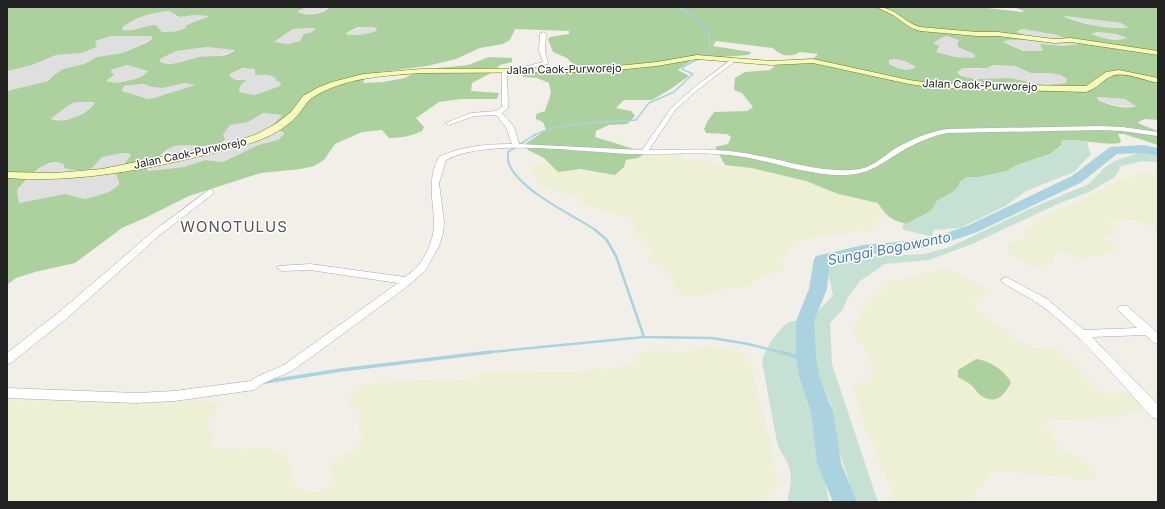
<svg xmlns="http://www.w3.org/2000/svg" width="1165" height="509" font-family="Inter,sans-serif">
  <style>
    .residential { fill: #e0dfdf }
    .farmland { fill: #eef0d5; fill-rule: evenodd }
    .forest { fill: #add19e; fill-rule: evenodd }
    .wetland { fill: #c6e0d4 }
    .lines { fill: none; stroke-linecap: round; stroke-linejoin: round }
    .stream-far3 { stroke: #aad3df; stroke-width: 1.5 }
    .stream-far2 { stroke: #aad3df; stroke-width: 2 }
    .stream-far1 { stroke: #aad3df; stroke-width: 2.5 }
    .stream { stroke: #aad3df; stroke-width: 3.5 }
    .river { fill: #aad3df; fill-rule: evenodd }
    .street-casing { stroke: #a9a9a9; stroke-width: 1 }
    .secondary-casing { stroke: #707d05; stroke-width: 1 }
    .street { fill: #fff; fill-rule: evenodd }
    .secondary { fill: #f7fabf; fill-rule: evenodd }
    .labels { text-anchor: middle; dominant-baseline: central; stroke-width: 3; stroke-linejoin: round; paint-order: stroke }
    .far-street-label { font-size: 11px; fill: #222; stroke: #fff }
    .water-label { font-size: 14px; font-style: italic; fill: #4a7aab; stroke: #fff }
    .quarter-label { font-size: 15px; letter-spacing: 1px; fill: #555; stroke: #fff }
  </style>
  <rect width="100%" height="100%" fill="#f2efe9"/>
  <g class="residential">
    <path d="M323,7L329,8L318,13L306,14L296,13L304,8Z"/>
    <path d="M169,11L177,17L195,15L209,16L195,23L186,24L188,27L185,29L173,32H162L160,30L127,31L122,28L131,21L158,12Z"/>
    <path d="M1066,16L1121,23L1130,28H1111L1097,26L1064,17Z"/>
    <path d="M362,27H374L377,29L376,31L370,34L348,35L346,33Z"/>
    <path d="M315,28L316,29L312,32L308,33L300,41L288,44L274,42L293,29Z"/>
    <path d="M1023,29L1057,35L1080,44L1063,46L1047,44L1042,51H1023L1003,42L1011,39H1020L1032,37L1019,33L1017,31Z"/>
    <path d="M1097,32L1117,34L1127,38L1122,39L1102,38L1091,34Z"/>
    <path d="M111,36H151L154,38L123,53L97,57L84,64L69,68L51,78L48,81L7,91V71L32,65L56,55L81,53L97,47L95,41Z"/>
    <path d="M947,36L959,40L957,45L974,54L975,57L973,58L955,57L935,52L933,42L941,38Z"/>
    <path d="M207,47L235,49L231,52L218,56L200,57L178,64L160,62V59L176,51Z"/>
    <path d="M895,59L905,61L917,67L913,70H904L889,64L888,60Z"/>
    <path d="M128,65L148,71L145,74L126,82H112L106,81L115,74L112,73L111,70Z"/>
    <path d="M993,65L1015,66L1031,73H1049L1060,75L1067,79L1066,82L1045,85L1010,78L974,79L961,76L957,72L963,68L978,69Z"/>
    <path d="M248,67L256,69L254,74L260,75H270L275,77L277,79L275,80L282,82L280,86L255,95L239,92L240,86L243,84L242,79L236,80L229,76L231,73Z"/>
    <path d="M185,83L195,85L154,98L148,99L122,91L124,87L137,84L163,88Z"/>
    <path d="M1097,97L1125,99L1136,106H1122L1105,103L1098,100Z"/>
    <path d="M79,102H95L89,109L73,118L62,120L49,119L72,103Z"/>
    <path d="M263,113L282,115L273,123L284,134L278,140L258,145L223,162L205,160L184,167L148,171L147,169L171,147L187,145L198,146L223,135L230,125L242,123Z"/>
    <path d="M123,153H129L131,155L117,170L119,185L109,192L85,199L65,194L19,203L17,190L44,165L59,162L65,166L93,167L102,157Z"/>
  </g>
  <g class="farmland">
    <path d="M643,155H676L685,160H705L716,165L751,168L807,181L838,194L878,203L886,216L878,223L875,228L867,231L855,232L846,234L820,235L802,241L794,242L790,245L784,258L783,268L779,272L758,278L749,286L716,290L703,296L695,297L678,293L669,271L650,261L647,256L652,253V248L634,233L633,226L629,218L590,207L574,197L549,189L539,185L529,168L533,165L549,162L553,167L570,170L595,171L624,167L626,160L638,158Z"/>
    <path d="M1158,170V229L1135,220L1110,222L1119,230L1117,233L1105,238L1115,247L1116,251L1081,259L1063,252L1060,253L1052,258L1054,263L1048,265L1029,267L1007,250L1006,246L1012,242L1028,237L1024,230L1042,217L1077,202L1114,183L1139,173Z"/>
    <path d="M943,269H950L990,291L975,301L976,309L1029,347L1059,350L1073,362L1102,392L1131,393L1143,405L1141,410L1117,417L1045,421L1059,447L1085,462L1095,471L1096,480L992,471L968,502H895L858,408L853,384L862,383L869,379L871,373V366L864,346L850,333L864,307L873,296L889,282ZM1011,382L1006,393L1000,398L980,395L972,386Z"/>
    <path d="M700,346H709L746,354L751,361L777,474L778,484L772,493L759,500V502H7V400L206,401L220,404L206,423L207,429L216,431L211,442L214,446L223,450L257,447L278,451L286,456L298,489L318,492L325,490L334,481L327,466L336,458L354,449L363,440V436L359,429V411L352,408L346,401L347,397L364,384L438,379L466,380L485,372L494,371L571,372L627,366L645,351L654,350L684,352L693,350Z"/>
  </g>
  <g class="forest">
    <path d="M7,7H323L304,8L297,12C306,16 321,15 329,8L327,7H978L1022,12L1024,11L1013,7H1158V120L1145,119L1138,122L1140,124L1158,131V145L1124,134H1118L1121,141L1120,143C1100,146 1081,138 1061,141L1062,145L1050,154L1017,165L1007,171L980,177H967L960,182L958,187L953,192L937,201L931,211L907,224C891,220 887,217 878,203L838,194L806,181L751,168L725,165L715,147L728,144L731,137L727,134L706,133L704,129L707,122L714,112L747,111L753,107L742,93L734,90L735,78L745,72L770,70L777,64L792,60L814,58L818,54L800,52C791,58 780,56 773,48L716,41L713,46L751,52L749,55L720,57L699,55L678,70L689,76L669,90L652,100H624L616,108L631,111L635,116L627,124L609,125L596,131L595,137L644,152L643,155L638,158L626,160L624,167L615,175L580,169L558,172L544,158L528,150L525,144L546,130L543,122L536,119V114L545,111L551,93L549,83L537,78L523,77L522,73L541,68H576L567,58L553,52L548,39L550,37L569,34V31L515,29L510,40L503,44L480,48L456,59L427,66L366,74L363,83L383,82L405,78L412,74L439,68L468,65L489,57L512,58V62L500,65L491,73L472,83L471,91L499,93L497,99H461L439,102L416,118L424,127L422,131C411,136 401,138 389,138L382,130L362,132L335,144L324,160L314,166L301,169L261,173L189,196L145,218L122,228L75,263L35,272L16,278L7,285V91L48,81L53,76L63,69L84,64L97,57L123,53L148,42L153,38L151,36H111L95,41L97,47L81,53L56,55L32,65L7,71ZM169,11L179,17L195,15L209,16C202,20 192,22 185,26L187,27C179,32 171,32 162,32L156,25C145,25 135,32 123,30L122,28C132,18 155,12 169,11ZM1066,16L1121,23L1129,28C1108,29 1085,25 1064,17ZM358,27H374L377,29L376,31C367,35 358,35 348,35L346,33ZM311,28H316L312,32L304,34L300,41L288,44L274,42L293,29ZM1023,29L1057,35L1079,44L1063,46L1042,44L1040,45L1043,50L1042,51H1023L1003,42C1014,37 1024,43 1033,37L1019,33L1017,31ZM1097,32L1117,34L1127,38C1116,42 1101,38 1091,34ZM947,36L959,40L957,45L958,47L974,54L975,57L973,58L955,57L936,52L939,46L933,43L941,38ZM207,47L235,50C225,59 211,55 199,57C184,60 175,67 160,62V59L176,51ZM895,59L905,61L916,67C908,73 897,68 889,64V60ZM127,65L148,71C141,80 116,85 106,81L115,74L112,73L111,70ZM993,65L1015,66L1031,73H1049L1060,75L1067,79L1066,82L1065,83L1045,85L1010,78L974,79L961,76L957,72L963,68H987ZM243,68L255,69V75C263,75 270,73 277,79L275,80L281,83L280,86L255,95L239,92L240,86L246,80H236L229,76L231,73ZM185,83L195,85L154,98L148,99L122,91L124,86L143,84L153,87L163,88ZM1097,97L1125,99L1136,106C1125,110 1108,105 1098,100ZM79,102H95C91,111 75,118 66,120C61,121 55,120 50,119L72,103ZM263,113L282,115L270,127L283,132L284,134L278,140L258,145L223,162L205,160L184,167L148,171L147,169C154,162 161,153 170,148C184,140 214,153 225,139L223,135L230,125L248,122ZM123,153H129L131,155L116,174L119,182V185L109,192L93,197L85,199L65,194L19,203L17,190C28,179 45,156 63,164L65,168L73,170H87L93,167L102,157Z"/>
    <path d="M976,359C990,361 1003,369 1011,382C1005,395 996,406 980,395C977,393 975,388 972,386C968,382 963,380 958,377V370Z"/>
  </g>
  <g class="wetland">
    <path d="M1073,140L1088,142V147L1091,154L1074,172L1026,191L1005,206L960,228L934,230L932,236H929L904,230L902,228L904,223L908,224L931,211L937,201L953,192L958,187L960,182L967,177H980L1007,171L1017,165L1050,154L1062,146L1061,141Z"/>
    <path d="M1141,152H1149L1158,156V162L1143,161L1121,166L1115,177L1091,191L1058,204L972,244L929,260L885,264L860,281L847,299L843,309L830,323L832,364L878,502H856L842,460L834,441L831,404L817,373L809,332C812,310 822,310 833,295L828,272L832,263L860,257L924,254L950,247L1034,207L1089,184L1104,168L1114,161Z"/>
    <path d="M792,321H797L800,326L799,346L829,502H787C790,488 794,475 787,462C783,454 779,450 777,442L762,362C764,350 781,324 792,321Z"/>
  </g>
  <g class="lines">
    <path class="stream-far3" d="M535,135C553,123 611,122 636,120L649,103L674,92L693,74L682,69L683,67L710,53L709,33L691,15L678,7"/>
    <path class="stream-far2" d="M536,134L508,152C508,156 507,161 509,164C520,191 573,215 597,231"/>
    <g class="stream-far1">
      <path d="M595,230L606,239L616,256L644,337L712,338L748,344L784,353"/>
      <path d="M481,353L644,337"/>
    </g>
    <g class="stream">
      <path d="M780,352L806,359"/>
      <path d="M265,382L341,370L491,352"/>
    </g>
    <path class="river" d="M1144,145L1158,148V156L1144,153L1117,154L1082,182L977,232L948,242L906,251L863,255L830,262L827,289L814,321L816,359L819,376L833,412L841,463L857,502H833L817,463L811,412L799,376L796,359V321L809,289L814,259L816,256L863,245L906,241L940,235L967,226L1072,176L1110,147Z"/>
    <defs>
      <g id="street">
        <path d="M543,32L546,34L545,51L548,64L516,71V69L543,62L539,51L540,34Z"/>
        <path d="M732,59L734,60V62L700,88L676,109L649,150C679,150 708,148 737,152C778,157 818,175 860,169C873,167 885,155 896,148C912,139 929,132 947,129L1100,126L1122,127L1158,132V136L1122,131L1100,130L947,133C931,136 916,143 902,151C882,163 870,174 845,175C808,176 773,161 737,156C703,151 669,155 635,154C584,153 489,137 446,160L439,183L444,222L443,233L439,246L425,271L404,289L292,371L264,383L254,390L174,401L137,403L7,398V388L137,393L174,391L251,381L256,377L284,365L398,283L310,270L282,271L277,268L278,266L310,264L405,277C409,274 413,271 417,267C427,256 435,236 434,221C433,198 427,180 439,157C461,146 487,144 512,144L506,127L496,115L474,116L449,125L445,123L471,113L496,111L502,107V70L507,71L508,108L502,113L514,127L519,144L642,150L672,107L696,86Z"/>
        <path d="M210,189L214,192L213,194L161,234L66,319L11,363L7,364V353L58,313L155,230Z"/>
        <path d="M1006,277L1047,299L1084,330L1137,328L1117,309L1119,306H1127L1158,333V344L1154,343L1145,335L1092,337L1158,405V419L1153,418C1117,379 1082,335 1039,304C1027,296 1014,290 1002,282L1001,280Z"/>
      </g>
      <g id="secondary">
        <path d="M876,7C896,7 903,22 920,27L977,32H998L1054,39L1071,38L1158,51V55L1071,42L1054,43L998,36H977L920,31L911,28L893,15Z"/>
        <path d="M697,55L771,61L813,59L909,80L937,84L1086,86L1106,72L1119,70L1158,78V83C1146,81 1124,71 1112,76C1102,80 1097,89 1086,92L937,88L909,84L813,63L771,65L697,59L657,66L596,72L421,73C384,76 344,77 312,98C305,103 302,111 296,117C281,133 258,142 237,147C162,166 85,184 7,178V172L55,173L102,169L237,141L257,134L277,123L291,112L303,96L319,87L332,82L363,74L421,69L596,68L657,62Z"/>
      </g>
    </defs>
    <use href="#street" class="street-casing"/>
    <use href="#secondary" class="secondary-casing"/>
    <use href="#street" class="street"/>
    <use href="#secondary" class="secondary"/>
  </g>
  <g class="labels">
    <g class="far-street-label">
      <text transform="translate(564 69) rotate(-1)">Jalan Caok-Purworejo</text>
      <text transform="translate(980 85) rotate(2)">Jalan Caok-Purworejo</text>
      <text transform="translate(190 153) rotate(-12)">Jalan Caok-Purworejo</text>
    </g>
    <g class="water-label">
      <text transform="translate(889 248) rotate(-11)">Sungai Bogowonto</text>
    </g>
    <g class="quarter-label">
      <text x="234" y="226">WONOTULUS</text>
    </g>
  </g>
  <rect width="1165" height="509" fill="none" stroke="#222222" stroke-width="16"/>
</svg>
